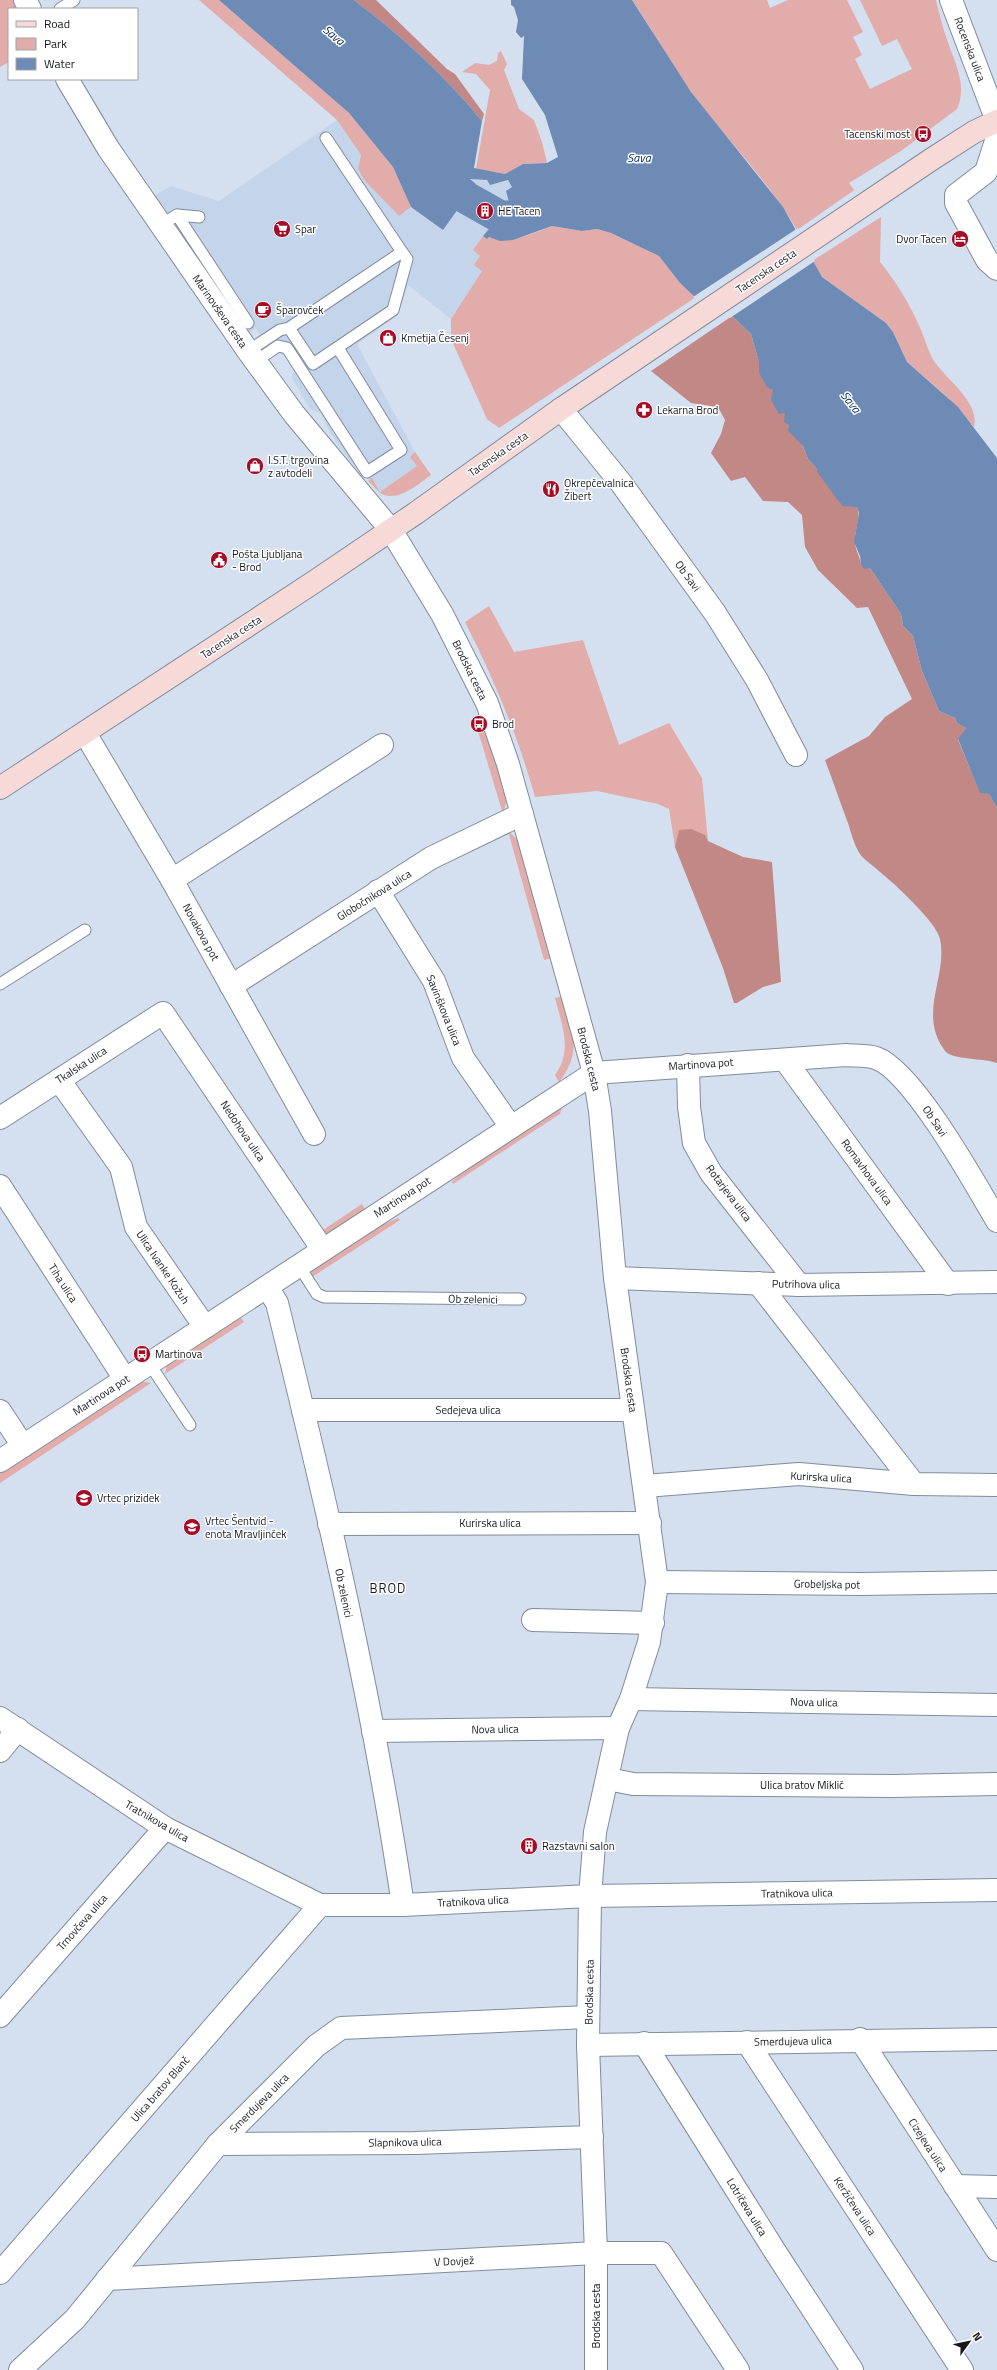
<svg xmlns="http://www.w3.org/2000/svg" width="997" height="2370" font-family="'Titillium Web',sans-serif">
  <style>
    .built { fill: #c4d4ea }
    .green { fill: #e1acaa }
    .forest { fill: #c28885 }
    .water { fill: #6d8bb5 }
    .pier { fill: #d4dff0 }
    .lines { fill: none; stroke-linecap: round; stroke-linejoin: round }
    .river { stroke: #6d8bb5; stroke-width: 33 }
    .service-casing { stroke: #818c9b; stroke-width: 13 }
    .minor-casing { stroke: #818c9b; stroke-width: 24 }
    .tertiary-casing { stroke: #818c9b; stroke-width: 24 }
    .secondary-casing { stroke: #818c9b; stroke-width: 24 }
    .service { stroke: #fff; stroke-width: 11 }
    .minor { stroke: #fff; stroke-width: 22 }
    .tertiary { stroke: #fff; stroke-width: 22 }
    .secondary { stroke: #f7d9d8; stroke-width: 22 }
    .labels { text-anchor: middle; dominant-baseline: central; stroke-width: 3; stroke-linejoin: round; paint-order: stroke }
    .street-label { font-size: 11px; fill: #15191f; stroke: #fff }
    .poi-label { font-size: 11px; fill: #15191f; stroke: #fff; text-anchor: start }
    .water-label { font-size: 12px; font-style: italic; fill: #00295d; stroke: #fff }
    .quarter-label { font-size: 13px; letter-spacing: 1px; fill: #15191f; stroke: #fff }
  </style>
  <rect width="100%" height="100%" fill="#d4dff0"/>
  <path class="built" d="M337,120L361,155L358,169L365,181L399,216L411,207L443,230L476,185L470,178L502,183L508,180L512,187L510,202L518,201L519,203L483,236L474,250L480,256L482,271L451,319L408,285L398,315L357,344L415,452L431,475L404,493L396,495L382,493L350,461L330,433L321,413L310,409L292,378L294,369L286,356L280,353L271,357L257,339L260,335L256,328L250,332L237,316L183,234L177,237L151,198L171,186L219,201Z"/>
  <g class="green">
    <path d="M0,0H16L21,9H9V62L0,67Z"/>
    <path d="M199,0H219L349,113L393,167L411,207L399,216L365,181L358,169L361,155L337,120Z"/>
    <path d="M632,0H767L770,8L788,0H847L863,32L853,37L862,55L855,59L870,89L912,69L897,39L882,46L860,0H936C939,12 942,25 946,37C954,61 968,84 957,109L901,151L849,183L854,190L860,186L797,230C767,179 726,139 691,92C670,63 653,30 632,0Z"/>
    <path d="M501,51L507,64L504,70L519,109L534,120L542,142L547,163L523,164L505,174L476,169L490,90L476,74L462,72L475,63L489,65L497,61L498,53Z"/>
    <path d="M881,217L880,262C897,283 911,306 921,330C926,342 929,354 936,364C949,381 980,404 974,427L946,396L907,362L893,332L886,323L822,277L812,261Z"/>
    <path d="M552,226L582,231L597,229L611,233L659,256L680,283L696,297L499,428L487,419L451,339V319L482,271L474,265L480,256L473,250L483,236L487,239L489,237C509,244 533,234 552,226Z"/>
    <path d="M415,452L431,475C418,484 399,502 382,494C377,491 373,485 368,481L372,478L380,492L417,466L410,457Z"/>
    <path d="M489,606L514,652L583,640L619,745L669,723L702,778L708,841L680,830L675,847L669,809L658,804L597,791L535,797C518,736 494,679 465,622Z"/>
    <path d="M485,728L507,800L503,814L478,731Z"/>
    <path d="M508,831L518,840L552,958L544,960Z"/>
    <path d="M562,996C573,1030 583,1051 559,1082L555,1075C573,1051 562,1025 555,998Z"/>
    <path d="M560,1104L562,1107L560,1114L453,1184L452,1182L471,1163Z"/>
    <path d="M362,1204L366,1211L331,1233L324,1234L323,1230Z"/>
    <path d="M398,1218L400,1220L312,1277L307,1270L370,1230Z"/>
    <path d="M239,1315L244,1322L165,1374L167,1365Z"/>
    <path d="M139,1381L151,1383L0,1483V1473Z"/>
  </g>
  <g class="forest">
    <path d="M354,0H376L447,69L455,74L484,114L482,121C444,75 402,36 354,0Z"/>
    <path d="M732,316L751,334L759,362V373L773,390L785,413L789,425L803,446L808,459L817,469L842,506H857C861,518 855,529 855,540C854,548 860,556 861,564L870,568L901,614L903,626L913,636L922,671L939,711L955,718L957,723L966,728L958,740L980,792L989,794L997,808V1063C984,1058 952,1060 945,1051C917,1013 948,977 940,939C937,923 894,883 880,872C874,866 864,860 860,854C854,845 851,832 848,823C840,802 833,781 825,760L869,736L885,717L912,699L868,607L857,608L818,570L805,547L802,515L788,502L763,501L745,477L731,481L711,453L721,434L725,420L718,407L691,403L651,371Z"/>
    <path d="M691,829L705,835L708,841L743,857L772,862L781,982L763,987L737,1003H734L723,968L675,847L679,830Z"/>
  </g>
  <path class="water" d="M219,0H354C402,36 444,75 482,121L474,168L505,174L523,164L547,163L558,157L545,115L522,79L524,36L521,38L516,32L518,20L514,7L511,5V0H632L691,92L783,207L822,277L886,323L893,332L907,362L958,407L997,458V808L989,794L980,793L958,739L966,728L957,723L955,718L939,711L922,671L913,636L903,626L901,614L870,568L864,569L861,564L860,556L854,542L859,513L857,507L842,506L818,473L817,469L808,459L803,446L788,431L789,425L784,422L785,413L779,414L771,400L773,390L767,387L759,373V362L751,334L732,316L695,297L680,283L659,256L611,233L597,229L582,231L552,226L513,240L500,241L489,237L487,239L483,236L506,209L519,203L517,201L509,202L506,191L512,187L508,180L490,185L487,180L470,179L476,184L443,230L411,207L393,167L349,113Z"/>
  <path class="pier" d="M798,228L815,261L730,318L693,297Z"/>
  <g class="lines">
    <path class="river" d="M438,166L449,188L502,218L521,215L541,204"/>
    <defs>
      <g id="service">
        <path d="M60,9L74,0"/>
        <path d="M326,138L402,252"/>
        <path d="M177,215L199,217"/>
        <path d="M161,225L177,215L248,323"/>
        <path d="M248,351L280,330L289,328L402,252L407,259L393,310L313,364L289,328"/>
        <path d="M256,361L278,346L287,348L367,472L401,450L338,348"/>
        <path d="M0,984L85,930"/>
        <path d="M299,1266L317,1294L324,1297L520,1299"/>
        <path d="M149,1363L190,1425"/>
      </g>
      <g id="minor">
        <path d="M25,0L30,9"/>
        <path d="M67,79L108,148L248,351L294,414L391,530L442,614L487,703L508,764L594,1073L600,1111L615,1278L657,1582L649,1642L631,1699L618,1728L595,1832L590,1896L588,2045L596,2253V2370"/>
        <path d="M997,121L996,141L986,172L956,195V203L987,260L997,269"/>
        <path d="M561,409L621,483L715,613L757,680L796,755"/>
        <path d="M85,733L172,880L314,1134"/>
        <path d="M172,880L382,745"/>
        <path d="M378,891L434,981L463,1058L511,1127"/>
        <path d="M231,986L431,858L522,814"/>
        <path d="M785,1060L948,1284"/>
        <path d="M688,1065L689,1107L694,1143L711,1173L799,1285"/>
        <path d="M59,1080L121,1167L136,1227L205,1327"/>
        <path d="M0,1118L163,1013L323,1250"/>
        <path d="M0,1186L125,1379"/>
        <path d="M615,1278L799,1285L997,1282"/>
        <path d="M758,1283L914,1484"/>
        <path d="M267,1287L277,1303C326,1502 373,1702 403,1905"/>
        <path d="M303,1410H632"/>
        <path d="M0,1411L23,1446"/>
        <path d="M0,1461L594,1073L846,1055C855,1056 867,1055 876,1058C913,1071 976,1185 997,1221"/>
        <path d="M645,1486L799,1474L914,1484L997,1485"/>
        <path d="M329,1524L650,1523"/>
        <path d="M657,1582L860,1584L997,1582"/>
        <path d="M533,1620L653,1623"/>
        <path d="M631,1699L997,1705"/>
        <path d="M0,1718L165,1828L320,1905H403L590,1896L997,1890"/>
        <path d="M373,1731L618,1728"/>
        <path d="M0,1751L18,1729"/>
        <path d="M608,1779L633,1784L892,1786L997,1784"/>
        <path d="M0,2016L165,1828"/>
        <path d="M860,2039L997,2250"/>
        <path d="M747,2042L962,2370"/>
        <path d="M644,2043L776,2253L852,2370"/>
        <path d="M588,2045L997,2039"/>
        <path d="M218,2144L415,2143L592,2137"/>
        <path d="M955,2186L997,2187"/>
        <path d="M0,2273L320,1905"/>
        <path d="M107,2279L596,2253H661L738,2370"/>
        <path d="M20,2370L75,2319L218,2144L316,2046L341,2028L588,2017"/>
      </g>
      <path id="tertiary" d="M951,0L997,121"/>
      <path id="secondary" d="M0,788L314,582L416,513L561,409L932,159L974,132L997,121"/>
    </defs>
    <use href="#service" class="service-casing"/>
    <use href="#minor" class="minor-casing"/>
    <use href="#tertiary" class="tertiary-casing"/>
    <use href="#secondary" class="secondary-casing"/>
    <use href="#service" class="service"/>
    <use href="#minor" class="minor"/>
    <use href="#tertiary" class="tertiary"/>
    <use href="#secondary" class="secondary"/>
  </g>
  <defs>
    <symbol id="bus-disc" viewBox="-11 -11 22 22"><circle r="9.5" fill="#a60c26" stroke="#fff"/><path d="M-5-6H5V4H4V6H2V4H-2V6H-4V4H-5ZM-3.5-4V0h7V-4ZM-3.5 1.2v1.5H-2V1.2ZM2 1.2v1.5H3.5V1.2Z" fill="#fff"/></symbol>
    <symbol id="building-disc" viewBox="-11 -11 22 22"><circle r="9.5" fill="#a60c26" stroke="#fff"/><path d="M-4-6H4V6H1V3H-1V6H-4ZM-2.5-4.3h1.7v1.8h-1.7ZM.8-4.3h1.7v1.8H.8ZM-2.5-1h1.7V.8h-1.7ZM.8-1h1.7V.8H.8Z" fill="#fff"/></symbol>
    <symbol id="supermarket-disc" viewBox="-11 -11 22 22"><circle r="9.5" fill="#a60c26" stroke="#fff"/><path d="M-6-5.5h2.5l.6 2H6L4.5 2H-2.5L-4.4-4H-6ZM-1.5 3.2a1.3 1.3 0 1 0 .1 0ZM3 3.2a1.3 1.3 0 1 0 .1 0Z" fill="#fff"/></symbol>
    <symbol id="hotel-disc" viewBox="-11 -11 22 22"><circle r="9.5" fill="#a60c26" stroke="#fff"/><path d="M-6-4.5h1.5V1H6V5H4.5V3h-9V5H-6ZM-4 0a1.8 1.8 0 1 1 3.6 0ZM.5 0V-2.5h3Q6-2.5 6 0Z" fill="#fff"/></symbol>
    <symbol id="cafe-disc" viewBox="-11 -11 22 22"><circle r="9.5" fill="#a60c26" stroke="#fff"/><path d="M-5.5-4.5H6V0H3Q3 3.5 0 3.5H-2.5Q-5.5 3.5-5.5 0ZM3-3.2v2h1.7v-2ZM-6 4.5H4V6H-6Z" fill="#fff"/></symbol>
    <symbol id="shop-disc" viewBox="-11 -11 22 22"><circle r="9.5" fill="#a60c26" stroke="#fff"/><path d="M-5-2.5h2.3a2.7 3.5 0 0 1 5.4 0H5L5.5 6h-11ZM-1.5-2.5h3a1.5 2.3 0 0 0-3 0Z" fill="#fff"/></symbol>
    <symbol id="pharmacy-disc" viewBox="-11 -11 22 22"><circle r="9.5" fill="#a60c26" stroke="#fff"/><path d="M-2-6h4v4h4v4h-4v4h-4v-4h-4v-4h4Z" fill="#fff"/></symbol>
    <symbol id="restaurant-disc" viewBox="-11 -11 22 22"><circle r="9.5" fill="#a60c26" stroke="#fff"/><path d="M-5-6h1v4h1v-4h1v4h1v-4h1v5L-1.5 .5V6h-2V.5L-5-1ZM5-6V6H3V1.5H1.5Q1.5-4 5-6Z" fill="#fff"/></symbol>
    <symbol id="civic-disc" viewBox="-11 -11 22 22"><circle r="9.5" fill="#a60c26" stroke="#fff"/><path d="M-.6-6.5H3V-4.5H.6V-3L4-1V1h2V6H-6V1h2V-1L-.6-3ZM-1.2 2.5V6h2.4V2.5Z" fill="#fff"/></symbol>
    <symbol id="school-disc" viewBox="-11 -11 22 22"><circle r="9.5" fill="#a60c26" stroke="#fff"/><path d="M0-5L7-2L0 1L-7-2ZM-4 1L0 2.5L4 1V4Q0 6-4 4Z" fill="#fff"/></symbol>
  </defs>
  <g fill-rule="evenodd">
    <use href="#bus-disc" x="913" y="124" width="20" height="20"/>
    <use href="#building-disc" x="475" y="201" width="20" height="20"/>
    <use href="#supermarket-disc" x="272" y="219" width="20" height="20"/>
    <use href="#hotel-disc" x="950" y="229" width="20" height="20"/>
    <use href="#cafe-disc" x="253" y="300" width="20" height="20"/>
    <use href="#shop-disc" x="378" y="328" width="20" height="20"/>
    <use href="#pharmacy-disc" x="634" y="400" width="20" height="20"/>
    <use href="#shop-disc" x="245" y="456" width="20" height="20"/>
    <use href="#restaurant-disc" x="541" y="479" width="20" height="20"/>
    <use href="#civic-disc" x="209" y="550" width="20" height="20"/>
    <use href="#bus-disc" x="469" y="714" width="20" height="20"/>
    <use href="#bus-disc" x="132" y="1344" width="20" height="20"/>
    <use href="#school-disc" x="74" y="1488" width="20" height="20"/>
    <use href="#school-disc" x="182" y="1517" width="20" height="20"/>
    <use href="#building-disc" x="519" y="1836" width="20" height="20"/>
  </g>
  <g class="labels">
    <g class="street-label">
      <text transform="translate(970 49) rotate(69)">Rocenska ulica</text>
      <text transform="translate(766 271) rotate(-34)">Tacenska cesta</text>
      <text transform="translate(220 311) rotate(55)">Marinovševa cesta</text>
      <text transform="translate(498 454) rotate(-35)">Tacenska cesta</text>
      <text transform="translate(688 576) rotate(54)">Ob Savi</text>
      <text transform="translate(231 637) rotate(-33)">Tacenska cesta</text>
      <text transform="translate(470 670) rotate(64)">Brodska cesta</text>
      <text transform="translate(374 895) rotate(-32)">Globočnikova ulica</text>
      <text transform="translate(201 932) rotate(61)">Novakova pot</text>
      <text transform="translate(444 1010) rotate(68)">Savinškova ulica</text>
      <text transform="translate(589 1059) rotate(76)">Brodska cesta</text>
      <text transform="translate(701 1064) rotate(-4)">Martinova pot</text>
      <text transform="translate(81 1065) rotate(-33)">Tkalska ulica</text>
      <text transform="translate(935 1121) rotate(56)">Ob Savi</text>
      <text transform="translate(243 1131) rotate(56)">Nedohova ulica</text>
      <text transform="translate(867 1172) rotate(54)">Romavhova ulica</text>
      <text transform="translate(729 1193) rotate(53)">Rotarjeva ulica</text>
      <text transform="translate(402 1197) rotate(-33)">Martinova pot</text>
      <text transform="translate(163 1267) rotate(56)">Ulica Ivanke Kožuh</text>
      <text transform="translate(63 1283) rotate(57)">Tiha ulica</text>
      <text transform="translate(806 1284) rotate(1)">Putrihova ulica</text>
      <text transform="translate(473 1299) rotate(1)">Ob zelenici</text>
      <text transform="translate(629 1380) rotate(82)">Brodska cesta</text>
      <text transform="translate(101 1395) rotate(-33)">Martinova pot</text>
      <text x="468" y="1410">Sedejeva ulica</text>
      <text transform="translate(821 1477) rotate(3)">Kurirska ulica</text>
      <text x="490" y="1523">Kurirska ulica</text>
      <text transform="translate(827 1584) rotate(1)">Grobeljska pot</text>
      <text transform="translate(344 1593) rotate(78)">Ob zelenici</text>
      <text transform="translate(814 1702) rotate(1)">Nova ulica</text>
      <text transform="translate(495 1729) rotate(-1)">Nova ulica</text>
      <text x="802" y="1785">Ulica bratov Miklič</text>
      <text transform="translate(157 1821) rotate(30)">Tratnikova ulica</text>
      <text transform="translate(797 1893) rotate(-1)">Tratnikova ulica</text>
      <text transform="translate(473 1901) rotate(-3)">Tratnikova ulica</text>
      <text transform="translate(82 1922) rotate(-49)">Trnovčeva ulica</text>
      <text transform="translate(589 1992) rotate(-89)">Brodska cesta</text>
      <text transform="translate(793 2041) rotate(-1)">Smerdujeva ulica</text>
      <text transform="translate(160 2089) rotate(-49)">Ulica bratov Blanč</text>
      <text transform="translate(259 2103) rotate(-45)">Smerdujeva ulica</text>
      <text transform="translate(405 2142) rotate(-1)">Slapnikova ulica</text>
      <text transform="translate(928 2145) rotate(57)">Cizejeva ulica</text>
      <text transform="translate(855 2206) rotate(57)">Keržičeva ulica</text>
      <text transform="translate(747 2207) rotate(58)">Lotričeva ulica</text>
      <text transform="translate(454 2261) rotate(-3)">V Dovjež</text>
      <text transform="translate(596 2316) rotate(-90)">Brodska cesta</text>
    </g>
    <g class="poi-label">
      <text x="910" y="134" text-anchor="end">Tacenski most</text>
      <text x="498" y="211">HE Tacen</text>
      <text x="295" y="229">Spar</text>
      <text x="947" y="239" text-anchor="end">Dvor Tacen</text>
      <text x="276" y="310">Šparovček</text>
      <text x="401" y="338">Kmetija Česenj</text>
      <text x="657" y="410">Lekarna Brod</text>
      <text x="268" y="460">I.S.T. trgovina<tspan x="268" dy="13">z avtodeli</tspan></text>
      <text x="564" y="483">Okrepčevalnica<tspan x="564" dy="13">Žibert</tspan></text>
      <text x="232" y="554">Pošta Ljubljana<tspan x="232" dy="13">- Brod</tspan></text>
      <text x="492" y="724">Brod</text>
      <text x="155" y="1354">Martinova</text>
      <text x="97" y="1498">Vrtec prizidek</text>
      <text x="205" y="1521">Vrtec Šentvid -<tspan x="205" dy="13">enota Mravljinček</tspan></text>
      <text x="542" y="1846">Razstavni salon</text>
    </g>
    <g class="water-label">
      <text transform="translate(334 35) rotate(40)">Sava</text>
      <text x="639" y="157">Sava</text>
      <text transform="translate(851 402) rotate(52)">Sava</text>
    </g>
    <g class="quarter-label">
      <text x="388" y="1588">BROD</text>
    </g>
  </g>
  <rect x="8" y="8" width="130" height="72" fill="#ffffff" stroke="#a1a3a5"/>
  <rect x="16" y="21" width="20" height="6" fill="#f7d9d8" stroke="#a1a3a5"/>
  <text x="44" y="28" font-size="12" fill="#15191f">Road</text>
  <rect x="16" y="38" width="20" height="12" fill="#e1acaa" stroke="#a1a3a5"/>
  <text x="44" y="48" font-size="12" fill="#15191f">Park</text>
  <rect x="16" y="58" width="20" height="12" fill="#6d8bb5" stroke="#a1a3a5"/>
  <text x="44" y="68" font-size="12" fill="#15191f">Water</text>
  <g transform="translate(969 2342) rotate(57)" stroke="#ffffff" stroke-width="3" paint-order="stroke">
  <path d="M0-3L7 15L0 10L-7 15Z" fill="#15191f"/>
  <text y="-6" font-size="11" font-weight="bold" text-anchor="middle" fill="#15191f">N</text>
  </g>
</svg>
